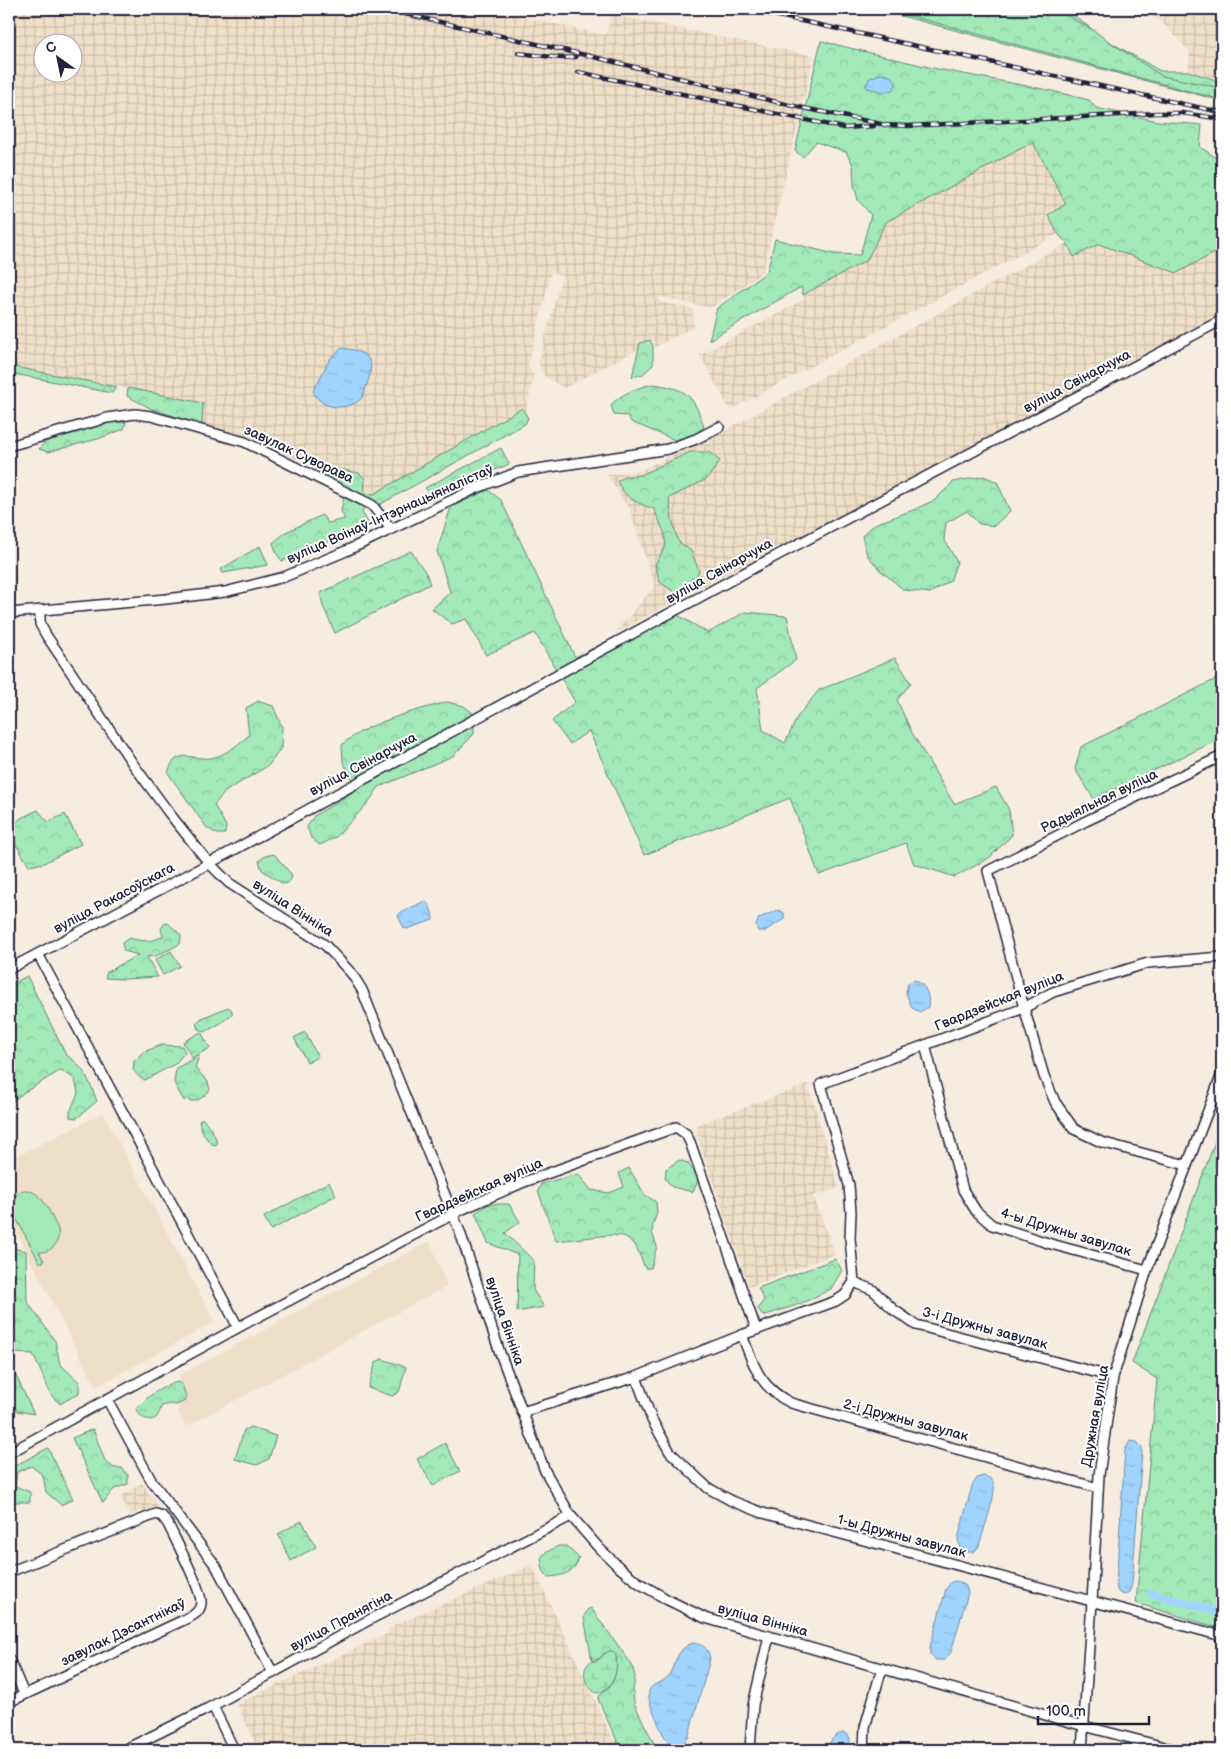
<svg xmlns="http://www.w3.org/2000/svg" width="1231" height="1759" font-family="'Balsamiq Sans',sans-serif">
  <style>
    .built { fill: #efdfc8 }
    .industrial { fill: url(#industrial-grid); fill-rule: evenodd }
    .grass { fill: url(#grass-tufts); stroke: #628679 }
    .forest { fill: url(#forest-crowns); stroke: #628679 }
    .wetland { fill: url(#wetland-marsh); stroke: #628679 }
    .pitch { fill: #a2e9b7; stroke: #628679 }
    .water { fill: url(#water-ripples); stroke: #6e8db0 }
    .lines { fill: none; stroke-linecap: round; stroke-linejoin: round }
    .stream { stroke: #6e8db0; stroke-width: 2.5 }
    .canal { stroke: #a0d4fe; stroke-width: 8 }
    .minor-casing { stroke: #22223b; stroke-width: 12 }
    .minor { stroke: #fff; stroke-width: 9 }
    .rail-casing { stroke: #22223b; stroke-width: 4.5 }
    .rail { stroke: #fff; stroke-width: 2.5; stroke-dasharray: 8; stroke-linecap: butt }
    .labels { text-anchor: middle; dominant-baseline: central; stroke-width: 4; stroke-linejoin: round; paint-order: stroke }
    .street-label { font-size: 14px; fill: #22223b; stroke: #fff }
  </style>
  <defs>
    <pattern id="industrial-grid" width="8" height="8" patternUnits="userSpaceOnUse" patternTransform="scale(1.25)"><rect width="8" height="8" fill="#efdfc8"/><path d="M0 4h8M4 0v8" fill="none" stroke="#cdbfad"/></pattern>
    <pattern id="grass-tufts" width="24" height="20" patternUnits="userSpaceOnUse" patternTransform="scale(1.25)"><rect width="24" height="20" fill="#a2e9b7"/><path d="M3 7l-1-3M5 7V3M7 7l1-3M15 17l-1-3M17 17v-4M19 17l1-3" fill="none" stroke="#8bc89e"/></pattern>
    <pattern id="forest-crowns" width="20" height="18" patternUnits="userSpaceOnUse" patternTransform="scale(1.25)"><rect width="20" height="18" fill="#a2e9b7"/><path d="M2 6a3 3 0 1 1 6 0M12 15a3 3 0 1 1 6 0" fill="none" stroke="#8bc89e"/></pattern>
    <pattern id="wetland-marsh" width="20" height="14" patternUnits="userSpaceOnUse" patternTransform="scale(1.25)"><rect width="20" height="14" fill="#a2e9b7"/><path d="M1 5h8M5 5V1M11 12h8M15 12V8" fill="none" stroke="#8bc89e"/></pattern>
    <pattern id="water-ripples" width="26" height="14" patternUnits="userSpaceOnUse" patternTransform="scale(1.25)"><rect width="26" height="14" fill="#a0d4fe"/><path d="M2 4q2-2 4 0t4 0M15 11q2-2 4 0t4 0" fill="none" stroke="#8ab6db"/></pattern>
  </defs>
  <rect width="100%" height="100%" fill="#f6ecdf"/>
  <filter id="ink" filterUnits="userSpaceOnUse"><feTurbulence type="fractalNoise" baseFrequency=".02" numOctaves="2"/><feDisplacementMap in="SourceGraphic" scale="10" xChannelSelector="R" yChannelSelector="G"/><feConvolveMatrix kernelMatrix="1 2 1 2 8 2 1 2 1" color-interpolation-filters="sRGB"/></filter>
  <g filter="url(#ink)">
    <g class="built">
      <path d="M103,1113L215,1322L96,1387L9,1218V1160Z"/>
      <path d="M430,1241L447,1286L186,1427L178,1412L180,1375Z"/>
    </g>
    <g class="industrial">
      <path d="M10,9H487L605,35L612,15L814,56L763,272L711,308L660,297V302L693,309L694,327L655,347L654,341L564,388L545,377L538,363L562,276L551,273L528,366L534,375L526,410L373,496L251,437L202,425L203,403L9,366ZM42,42H72V72H42Z"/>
      <path d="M1145,9H1222V80L1188,71L1190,52L1162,22L1145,11Z"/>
      <path d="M1033,142L1066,204L1048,215L1058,234L730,410L700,355L805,299L803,295L867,260L886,222Z"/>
      <path d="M1067,243L1074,257L1099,244L1177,273L1222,249V320L732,580L727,573L615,633L655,586L629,508L607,475L639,471L722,432Z"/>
      <path d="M808,1084L839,1188L813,1196L835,1254L749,1287L697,1135V1125Z"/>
      <path d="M142,1483L158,1507L144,1516L140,1510L132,1515L120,1497Z"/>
      <path d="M532,1565L618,1750H258L237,1704L389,1633L388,1628Z"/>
    </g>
    <path class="grass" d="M875,9H1068L1069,12L1105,39L1160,71H1188L1222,82V101Z"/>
    <g class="forest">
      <path d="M885,9H1061L1067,16L1093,30L1105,39L1162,76L1222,88V100Z"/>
      <path d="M821,41L937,69L1048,90L1089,100L1096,108L1158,121L1202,125L1200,147L1215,157L1222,156V249L1177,273L1099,244L1074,257L1067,243L1058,234L1048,215L1066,204L1033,142L886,222L867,260L803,295L801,287L709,340L717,308L767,272L775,239L834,254L860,255L871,215L858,200L854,185L853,165L846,152L816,142L803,157L795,151Z"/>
      <path d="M650,340L653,346V365L643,374L632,377L640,343Z"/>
      <path d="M9,366L117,387L112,393L9,373Z"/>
      <path d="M653,384C687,389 693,394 704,427L693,435L675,440L631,422L628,416L614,415L611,405C622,393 637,388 653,384Z"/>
      <path d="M128,388L203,403L202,425L152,409L127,396Z"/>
      <path d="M522,408L528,418L525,424L379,505H365L362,513L368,522L362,527L282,561L277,554L273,543L286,532L322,515L328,523L345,519L341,511L344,497L342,486L322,478L326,467L359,473L365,479L364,493L374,494Z"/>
      <path d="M112,422H126L124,429L98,439L48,452L39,449L45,442Z"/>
      <path d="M501,448L509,464L433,498L425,488Z"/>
      <path d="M690,452H709L720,461L707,479L669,498L672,519L678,541L691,551L699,571L691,586L677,594L660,582L655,565L666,545L664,532L654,509C636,502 626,500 617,481L625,477L641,475Z"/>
      <path d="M984,476L997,482L1010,511L994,526L979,524L967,511L946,523L944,539L957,562L950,581L930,593L904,590L881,571L867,555L862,536L875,524L913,510L935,500L953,482Z"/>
      <path d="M488,490L501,500L575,657L632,629L676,614L708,633L745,612L787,616L796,660L757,688L763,730L785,743L798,716L819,690L895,658L911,683L897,700L911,731L954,804L996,787L1009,810L1012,835L989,858L955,877L914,864L906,843L819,875L790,798L644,855L589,731L570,744L552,721L575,702L535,633L486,655L466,619L452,624L432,609L450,592L437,551L451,507Z"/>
      <path d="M260,546L268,565L223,573L221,569Z"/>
      <path d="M411,551L426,573L430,584L335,633L323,606L320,593Z"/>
      <path d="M1222,676V738L1094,799L1075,769L1081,747Z"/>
      <path d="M258,701L273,706L282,727L281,748L269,765L226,791L214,805L226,826L225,834H217L207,828L168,773C176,744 196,763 215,757C228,753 239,744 249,735L246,708Z"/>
      <path d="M447,702L464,706L474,714V734L453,756L379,787L368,803L336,837L320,845L311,838L307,827L314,816L350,794L351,778L343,761L342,745C367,722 415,711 447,702Z"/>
      <path d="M38,810L48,822L65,814L81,844L44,863L29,866L9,833V829L21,818Z"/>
      <path d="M274,854L292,875C291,881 289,883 283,884L262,870L259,861L265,856Z"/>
      <path d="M168,923L181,935L180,944L156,956L147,957L158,977L124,979L105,978L107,972L138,955L124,951L122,943L129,938C141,941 151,943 163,936L161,929L164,924Z"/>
      <path d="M27,976L66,1055C85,1067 89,1081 97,1101L77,1118L70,1117V1112L78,1093L75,1079L61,1070L23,1093L9,1104V986Z"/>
      <path d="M228,1007L232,1010V1014L221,1023L205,1032L198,1029L196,1023L202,1018Z"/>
      <path d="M201,1032L210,1048L192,1058L183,1042Z"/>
      <path d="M305,1032L318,1057L307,1062L294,1038Z"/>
      <path d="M162,1045L182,1046L185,1052L175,1064L145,1080L140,1078L133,1070L134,1061L143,1052Z"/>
      <path d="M199,1056L195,1068L208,1082L210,1090C204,1097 198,1102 189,1101L186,1098L184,1101L174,1083L176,1068Z"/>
      <path d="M201,1119H203C209,1126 216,1134 217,1144L214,1145C206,1141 201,1130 199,1121Z"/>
      <path d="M1222,1123V1629L1136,1603L1157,1379L1132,1363Z"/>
      <path d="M679,1160L688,1163L699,1179L693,1192L672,1187L665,1178L666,1169Z"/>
      <path d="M629,1168L645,1195L656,1202L657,1213L653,1224L652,1233L657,1246L651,1268H645L636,1246L624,1236L610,1235L556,1241L538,1191L541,1184L578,1174L591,1190L609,1193L624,1187L619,1173Z"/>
      <path d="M329,1182L336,1195L271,1230L264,1217Z"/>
      <path d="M489,1204H509L520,1222L505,1233L534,1261L533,1290L544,1307L517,1312C518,1292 517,1274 518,1255L488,1243L475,1213Z"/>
      <path d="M9,1247L26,1251L27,1301L55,1341L60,1364L79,1382V1393L60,1404L51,1395L33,1354L15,1353L9,1345V1330L18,1323L9,1303Z"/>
      <path d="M835,1259L842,1270L831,1289L800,1304L763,1316L758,1308L764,1300L758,1288Z"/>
      <path d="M382,1359L406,1367L399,1392L392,1396L368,1388L376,1362Z"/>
      <path d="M9,1361L34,1414L18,1411L9,1404Z"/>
      <path d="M177,1382L182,1384L187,1400L176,1405L169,1404L162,1406C160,1409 159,1414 157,1417C150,1424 139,1416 136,1410C146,1396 162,1387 177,1382Z"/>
      <path d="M250,1427L276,1436L269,1459L257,1465L235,1459L244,1430Z"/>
      <path d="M93,1429L105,1461L114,1468H122L128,1475V1484L114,1489L103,1503L72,1438Z"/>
      <path d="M445,1443L460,1471L433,1486L417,1459Z"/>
      <path d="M48,1448L73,1499L61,1505L46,1492L43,1475L31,1466L17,1472L15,1486L30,1492V1502H14L9,1515V1469Z"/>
      <path d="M302,1521L316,1547L291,1561L278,1534Z"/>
      <path d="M558,1546H566L579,1558C574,1573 563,1576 548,1577L543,1570L541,1558L545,1553Z"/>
      <path d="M591,1608L632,1665L635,1677L633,1691L634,1703L657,1750H621L598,1699C602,1691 603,1692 609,1687C617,1679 615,1669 616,1659L604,1653L600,1658L592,1661L584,1617L587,1610Z"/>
    </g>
    <path class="wetland" d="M609,1651H613L616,1655C618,1671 615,1688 597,1693C587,1689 580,1673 588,1664C591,1660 592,1662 596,1661C601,1659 604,1653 609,1651Z"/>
    <g class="pitch">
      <path d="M171,951L180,966L163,975L155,960Z"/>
      <path d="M24,1190C43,1190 50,1214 58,1229C61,1242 52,1253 39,1252L44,1261L40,1263L9,1205V1195L12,1200L19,1192Z"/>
    </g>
    <g class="water">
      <path d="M880,74C887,75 894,75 896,84L893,90L884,92L867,88L866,85L870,78Z"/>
      <path d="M342,348C380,353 373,368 362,398C348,411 321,411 313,391L330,359Z"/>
      <path d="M425,901C430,904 433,914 433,920L407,929L404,928L398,916L400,913Z"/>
      <path d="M778,910L784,913V919L765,931H758L756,925L759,918Z"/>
      <path d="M915,980C926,985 930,996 928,1007L920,1012L912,1008L906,993L908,983Z"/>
      <path d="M1130,1441L1137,1442L1142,1447V1451L1132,1584L1129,1592L1124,1595L1118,1592L1116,1585L1125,1450Z"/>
      <path d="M983,1476C989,1477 993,1479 994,1485C996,1495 982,1535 979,1546L974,1552H966L960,1548L958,1539L972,1486L977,1478Z"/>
      <path d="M957,1581L966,1586L968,1593L951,1652L945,1660H936L930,1655V1647L946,1589L951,1582Z"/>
      <path d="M693,1643C703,1644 709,1649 710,1659L688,1738C672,1759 662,1733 657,1720C654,1712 647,1700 649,1691C652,1682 665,1684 669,1675C676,1662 678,1647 693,1643Z"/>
      <path d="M843,1733L847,1734L850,1738L849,1750H828C829,1741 834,1735 843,1733Z"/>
    </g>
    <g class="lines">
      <path class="stream" d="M669,1750L670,1746"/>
      <path class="canal" d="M1151,1593L1222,1613"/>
      <defs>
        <g id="minor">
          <path d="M9,446L107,418L135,414L151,416L245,442L372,505L391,529"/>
          <path d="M40,610V624L46,635L133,764L169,813L209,863L229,883L325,945L352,974L362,990L460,1232L500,1353L545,1471L571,1516L599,1548L620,1568L639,1583L668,1600L705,1618L1084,1726L1176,1750"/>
          <path d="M9,613L166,599L225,592L284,577L346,551L477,488L518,472L668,449L696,439L719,427"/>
          <path d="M38,954L238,1327"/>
          <path d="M9,969L195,871L757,566L1222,320"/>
          <path d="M925,1045L963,1190L976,1211L992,1225L1051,1244L1147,1270"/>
          <path d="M1186,1165L1101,1142L1074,1129L1055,1102L1044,1076L1024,1008L988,871L1086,821L1222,756"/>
          <path d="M742,1335C754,1366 759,1387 791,1403L1098,1488"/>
          <path d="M636,1377L652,1420L670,1452L708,1488L732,1501L763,1513L1222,1636"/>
          <path d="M1113,1377L916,1325L894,1310L873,1290L854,1282L850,1238L851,1212L849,1185L821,1084L1024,1008L1053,992L1148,963L1222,957"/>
          <path d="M107,1399L151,1480L216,1566L273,1673"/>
          <path d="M522,1412L636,1377L742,1335L836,1301L845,1295L854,1282"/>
          <path d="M9,1453L250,1321L463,1209L524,1182L676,1127L686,1134L690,1142L756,1329"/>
          <path d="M9,1572L156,1514L162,1516L168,1524C175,1539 201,1588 201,1602C201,1609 196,1614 190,1617L9,1702"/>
          <path d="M9,1659L24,1694"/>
          <path d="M213,1706L234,1750"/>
          <path d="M124,1750L205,1710L369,1620L571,1516"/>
          <path d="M750,1750L753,1705L769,1636"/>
          <path d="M864,1750L865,1727L882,1668"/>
          <path d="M1082,1750L1092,1602L1099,1475L1113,1377L1147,1270L1222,1074"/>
        </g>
      </defs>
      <use href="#minor" class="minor-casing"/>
      <use href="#minor" class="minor"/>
      <defs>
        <g id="rail">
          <path d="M383,9L594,57L789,105L886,125L908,126L1157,113H1182L1222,119"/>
          <path d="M746,9L1220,112"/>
          <path d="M518,53L561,58L576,57"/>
          <path d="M578,72L844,128L874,126"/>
        </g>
      </defs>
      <use href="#rail" class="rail-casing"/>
      <use href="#rail" class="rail"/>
    </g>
  </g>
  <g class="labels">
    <g class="street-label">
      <text transform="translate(1077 381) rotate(-28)">вуліца Свінарчука</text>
      <text transform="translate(299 454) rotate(25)">завулак Суворава</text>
      <text transform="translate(390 514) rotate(-24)">вуліца Воінаў-Інтэрнацыяналістаў</text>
      <text transform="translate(719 571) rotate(-29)">вуліца Свінарчука</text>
      <text transform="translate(363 764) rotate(-28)">вуліца Свінарчука</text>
      <text transform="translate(1099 801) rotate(-26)">Радыяльная вуліца</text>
      <text transform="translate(114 898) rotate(-28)">вуліца Ракасоўскага</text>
      <text transform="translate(293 908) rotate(33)">вуліца Вінніка</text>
      <text transform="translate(999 1001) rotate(-22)">Гвардзейская вуліца</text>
      <text transform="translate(479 1190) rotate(-24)">Гвардзейская вуліца</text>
      <text transform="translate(1066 1232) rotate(17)">4-ы Дружны завулак</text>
      <text transform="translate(505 1321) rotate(71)">вуліца Вінніка</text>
      <text transform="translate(985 1328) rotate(15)">3-і Дружны завулак</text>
      <text transform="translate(1095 1416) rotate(-80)">Дружная вуліца</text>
      <text transform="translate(906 1420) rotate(15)">2-і Дружны завулак</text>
      <text transform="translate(902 1536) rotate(15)">1-ы Дружны завулак</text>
      <text transform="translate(763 1620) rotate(15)">вуліца Вінніка</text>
      <text transform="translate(341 1621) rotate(-28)">вуліца Пранягіна</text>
      <text transform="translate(123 1632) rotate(-26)">завулак Дэсантнікаў</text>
    </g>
  </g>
  <rect width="1231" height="1759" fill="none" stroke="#fff" stroke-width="30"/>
  <rect x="15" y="15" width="1201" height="1729" fill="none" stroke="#22223b" stroke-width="2" filter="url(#ink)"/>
  <g transform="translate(58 58) rotate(327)"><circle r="24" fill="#ffffff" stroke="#a7a7b1"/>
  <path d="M0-4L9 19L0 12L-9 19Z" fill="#22223b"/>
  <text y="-8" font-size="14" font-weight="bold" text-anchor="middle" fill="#22223b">С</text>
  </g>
  <path d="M1038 1716v8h111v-8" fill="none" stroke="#22223b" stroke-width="2.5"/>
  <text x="1046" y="1716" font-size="15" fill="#22223b" stroke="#ffffff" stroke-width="4" paint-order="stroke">100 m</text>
</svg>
